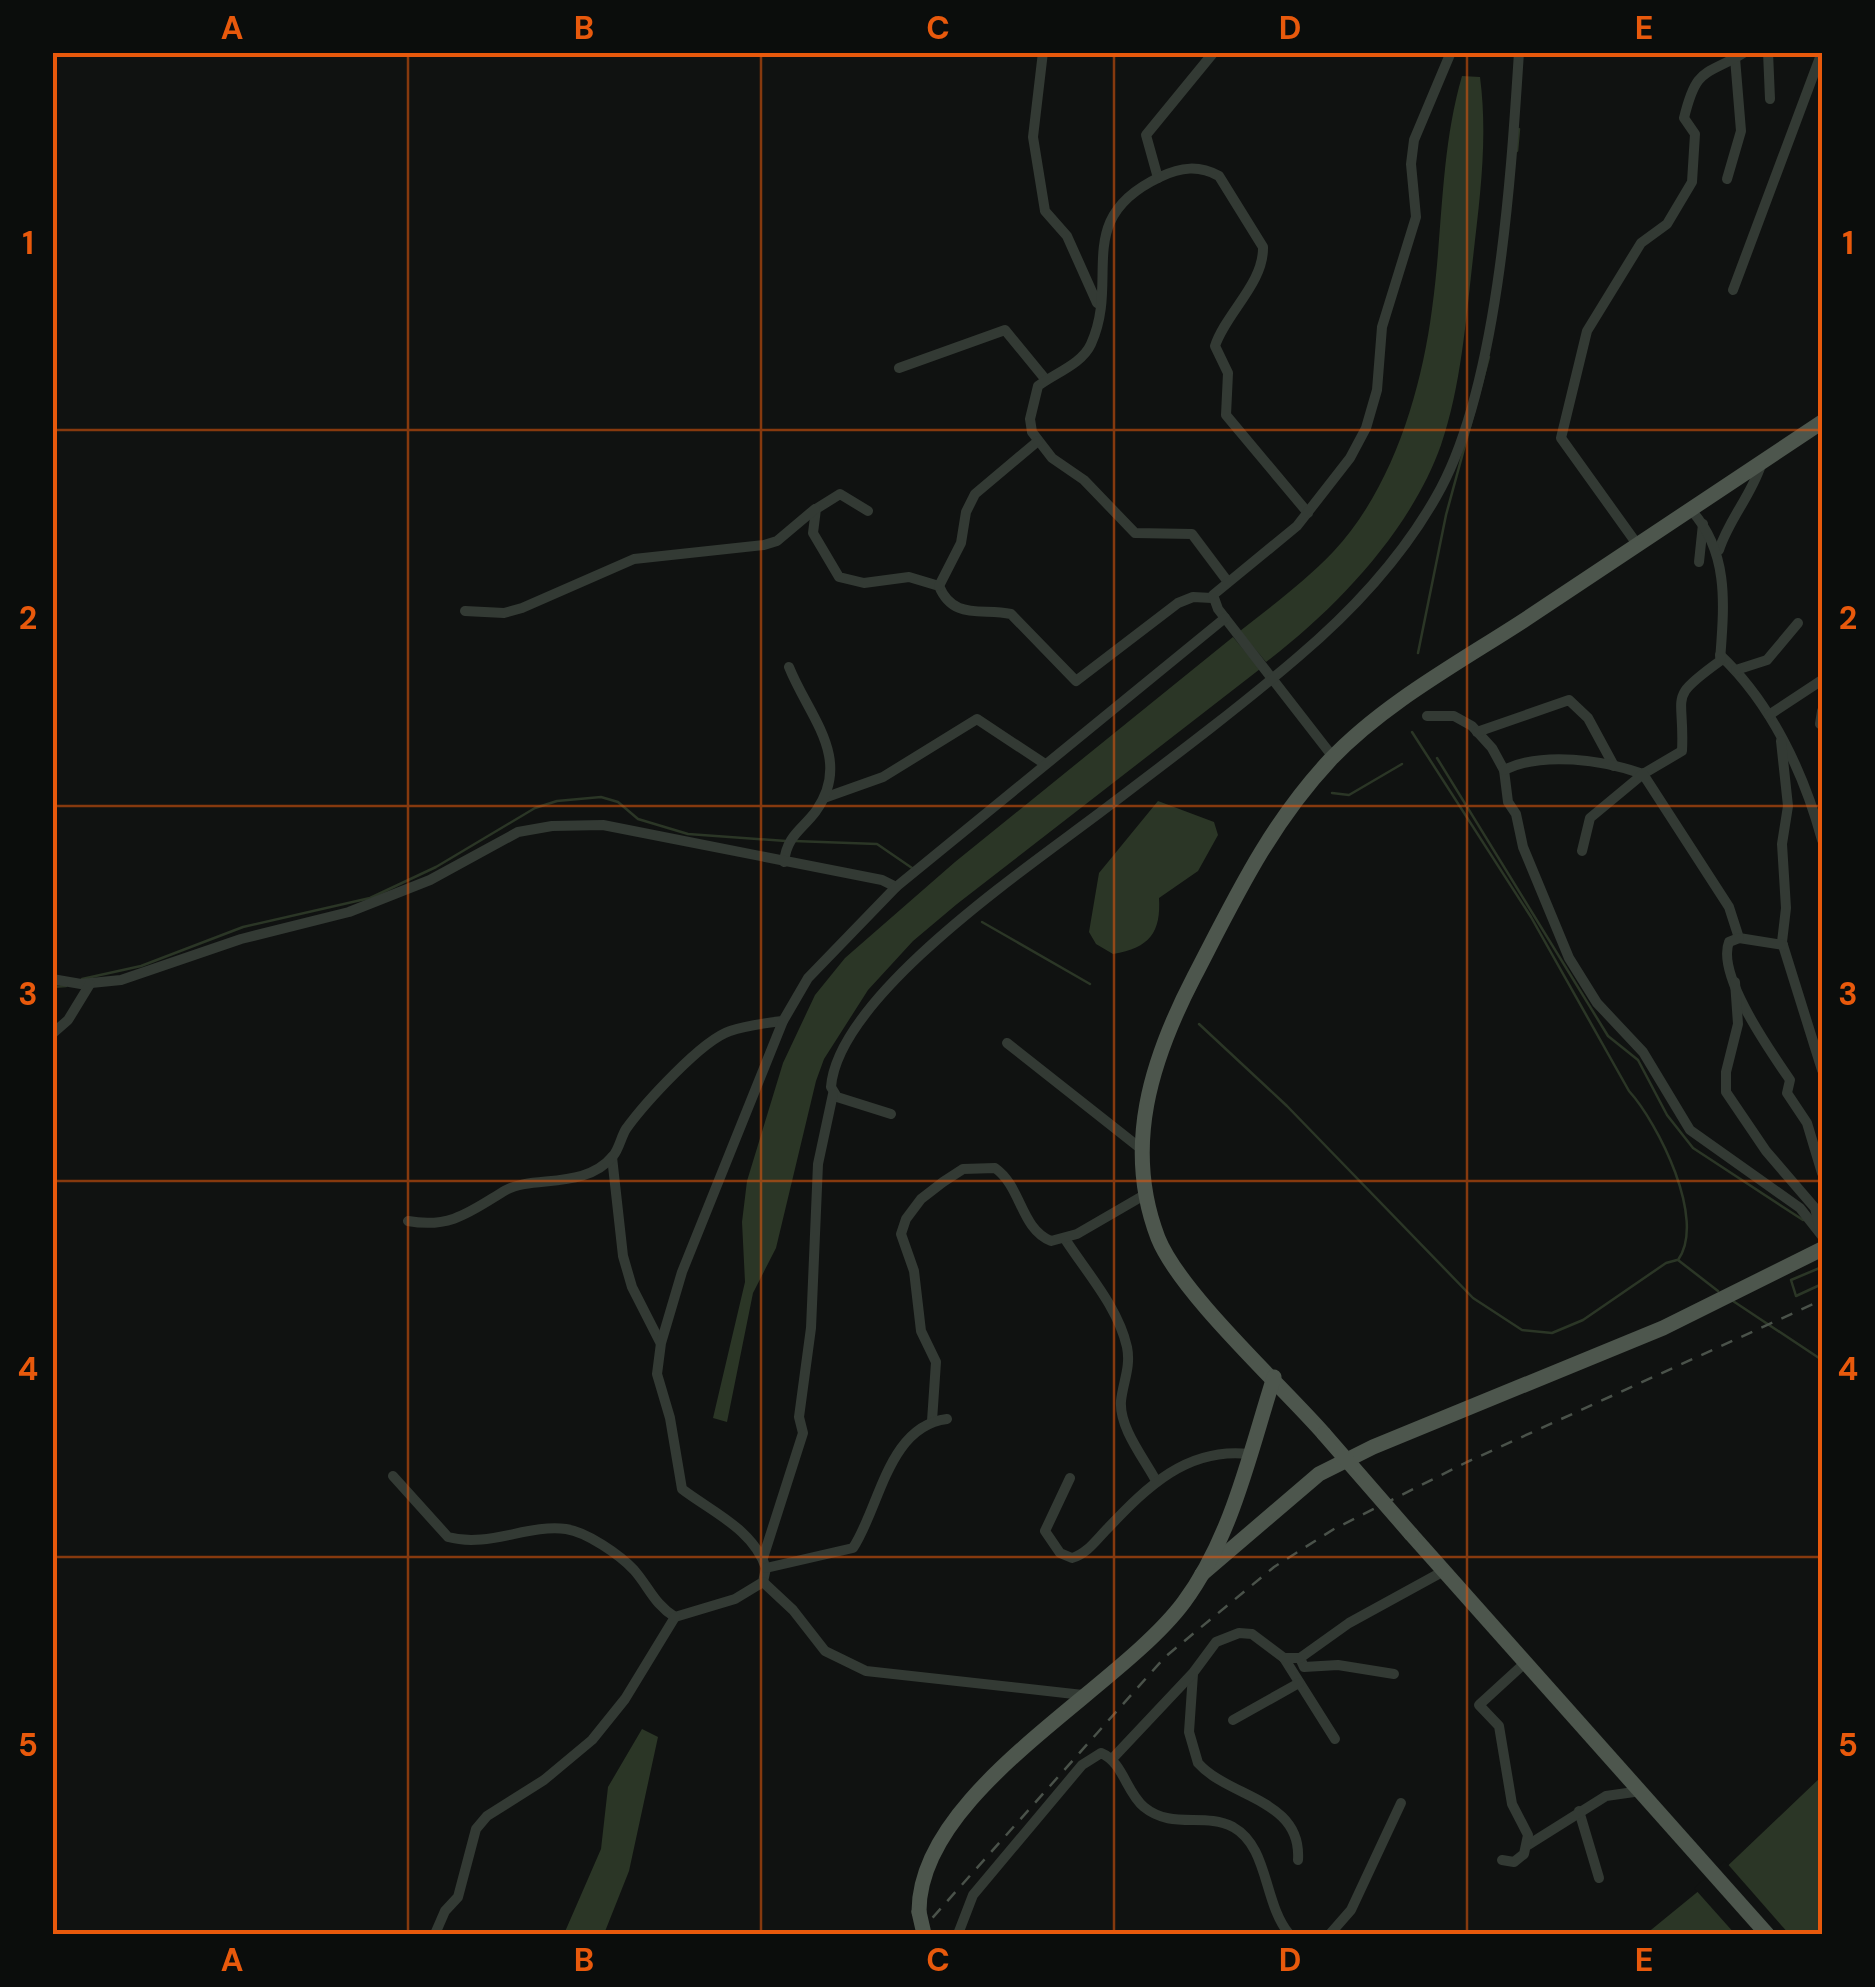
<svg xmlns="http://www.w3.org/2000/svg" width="1875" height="1987" font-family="'DM Sans',sans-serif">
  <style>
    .water { fill: #2b3626 }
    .pier { fill: #101211 }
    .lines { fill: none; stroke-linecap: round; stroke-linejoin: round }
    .stream { stroke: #2b3626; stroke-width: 2.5 }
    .street { stroke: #333a34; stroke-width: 10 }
    .primary { stroke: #4d564d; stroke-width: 15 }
    .rail { stroke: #4a524a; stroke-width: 2.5; stroke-dasharray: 12 10; stroke-linecap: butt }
    .primary-bridge { stroke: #4d564d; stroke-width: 15 }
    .grid { fill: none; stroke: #e8590c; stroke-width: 2.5; stroke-opacity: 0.55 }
    .neatline { fill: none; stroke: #e8590c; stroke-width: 4 }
    .grid-label { font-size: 32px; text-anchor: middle; font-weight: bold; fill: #e8590c }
  </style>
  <rect width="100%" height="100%" fill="#101211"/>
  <g class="water">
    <path d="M1462,76L1480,77C1488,138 1480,197 1473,258C1466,319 1461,387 1441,445C1411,530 1336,609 1266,662L1240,631C1272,606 1305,581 1333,552C1392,489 1421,393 1432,309C1443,231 1440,152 1462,76Z"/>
    <path d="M1233,637L1260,669L957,904L913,941L868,990L824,1059L816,1081L776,1248L753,1293L727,1422L713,1418L745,1282L742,1222L747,1181L783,1063L815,995L845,958L955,862Z"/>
    <path d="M1158,801L1214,822L1218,835L1198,871L1159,898C1161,932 1150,948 1113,954L1096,944L1089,932L1099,873Z"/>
    <path d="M642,1729L658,1737L629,1871L604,1934H564L601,1849L608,1787Z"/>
    <path d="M1822,1776V1934H1646L1717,1876Z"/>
  </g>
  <path class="pier" d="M1725,1861L1789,1934H1735L1694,1888Z"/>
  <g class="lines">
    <g class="stream">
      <path d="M1517,151L1519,129"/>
      <path d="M1418,653L1446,515L1489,357"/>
      <path d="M1412,732L1531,917L1629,1091C1658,1123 1707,1220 1678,1260L1718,1291"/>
      <path d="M1437,758L1608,1036L1638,1060L1667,1115L1693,1148L1803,1220"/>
      <path d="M1332,793L1349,795L1402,764"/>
      <path d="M794,841L877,844L912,868"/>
      <path d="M982,922L1090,984"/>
      <path d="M82,979L141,966L243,927L370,898L436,867L535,808L557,801L601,797L618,802L638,819L688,834L786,841"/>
      <path d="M52,987L66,986"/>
      <path d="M1199,1024L1287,1106L1473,1298L1522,1330L1552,1333L1583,1320L1666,1263L1677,1260"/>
      <path d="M1822,1267L1791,1280L1796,1296L1822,1284"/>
      <path d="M1733,1301L1822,1360"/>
    </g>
    <g class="street">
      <path d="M1043,52L1033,137L1045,211L1067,236L1097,303"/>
      <path d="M1768,52L1770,99"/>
      <path d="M1158,178L1146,135L1214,52"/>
      <path d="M1727,179L1741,131L1735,58"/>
      <path d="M1733,290L1822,52"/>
      <path d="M899,368L1005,330L1046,380"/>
      <path d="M868,511L840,494L816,509L813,533L839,577L864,583L909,577L939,586C953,620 981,608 1011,614L1076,681L1178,603L1193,597L1212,598"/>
      <path d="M1637,544L1561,438L1587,331L1641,243L1667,224L1692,182L1695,134L1684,118C1697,65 1705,77 1745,52"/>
      <path d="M1719,550C1729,519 1751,496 1761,465"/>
      <path d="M1699,562L1703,524"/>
      <path d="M1228,582L1192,534L1135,533L1084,480L1052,458L1032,432L1030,419L1038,386C1055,373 1082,364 1091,344C1121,278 1071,219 1160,177C1181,167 1199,165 1219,176L1263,247C1264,283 1226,313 1215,346L1228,373L1226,415L1308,513"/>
      <path d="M939,586L961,543L966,512L975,494L1038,441"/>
      <path d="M465,611L504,613L522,608L634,559L764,545L777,541L815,509"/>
      <path d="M1720,655C1771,703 1804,773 1822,840"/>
      <path d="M1736,670L1767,660L1798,623"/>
      <path d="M1769,715L1822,680"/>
      <path d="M1427,716H1454L1472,726L1492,748L1504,770L1508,802L1516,814L1523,847L1569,958L1597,1003L1643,1052L1690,1130L1800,1208L1822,1236"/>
      <path d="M1820,724L1822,711"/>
      <path d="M1477,732L1569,700L1588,718L1614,766"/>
      <path d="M1781,741L1788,806L1782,844L1786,908L1782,942L1822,1070"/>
      <path d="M1333,757L1218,609L1213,595L1297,526L1350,458L1366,428L1377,390L1382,327L1416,217L1411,164L1414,140L1451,52"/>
      <path d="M1504,770C1543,751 1603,760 1643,774L1682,751C1685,692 1666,700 1720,661C1724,606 1730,553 1691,510"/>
      <path d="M824,798L883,777L977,719L1045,764"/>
      <path d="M1582,851L1590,818L1643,774L1729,907L1739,938L1783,945"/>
      <path d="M784,862C787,835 802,830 816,811C853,758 809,717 789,667"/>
      <path d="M1739,938L1729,942C1716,975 1771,1052 1790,1080L1787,1093L1807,1123L1822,1173"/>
      <path d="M52,979L81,984L121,980L241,939L349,912L430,880L518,832L552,826L603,825L882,880L896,887"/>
      <path d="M1735,982L1738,1024L1726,1072V1092L1766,1151L1815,1208L1820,1229"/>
      <path d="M52,1034L68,1020L90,984"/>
      <path d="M1007,1043L1140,1148"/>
      <path d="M891,1114L837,1097L831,1087C838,995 1030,866 1102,811C1168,761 1235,711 1298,657C1351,612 1402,557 1436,497C1498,390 1511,177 1519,52"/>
      <path d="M612,1157L623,1256L632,1287L660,1342"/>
      <path d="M408,1221C451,1229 471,1211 506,1190C533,1175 585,1190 613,1156C619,1149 621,1137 626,1129C644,1104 702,1040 730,1031C747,1025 766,1023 783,1021"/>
      <path d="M1065,1239C1087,1273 1118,1307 1127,1347C1131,1367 1123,1382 1121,1401C1119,1427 1143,1457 1155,1479"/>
      <path d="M932,1421L936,1362L921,1331L914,1271L901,1234L906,1219L921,1199L943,1182L963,1169L995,1168C1022,1187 1020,1228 1051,1241L1077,1234L1146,1194"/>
      <path d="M393,1476L448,1537C489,1548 527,1524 566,1529C587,1532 620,1555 634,1570C649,1587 654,1604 675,1617L735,1599L763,1582L766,1568C753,1529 712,1512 682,1489L670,1418L657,1374L661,1343L682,1272L783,1021L808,978L896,887L1225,618"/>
      <path d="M1070,1478L1045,1531L1060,1553L1072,1558C1087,1554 1097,1539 1108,1528C1147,1487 1187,1447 1249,1454"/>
      <path d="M763,1558L803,1433L799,1417L811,1328L818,1164L833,1094"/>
      <path d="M766,1568L853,1548C880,1507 888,1426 947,1419"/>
      <path d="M763,1582L793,1610L825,1651L866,1671L1083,1695"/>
      <path d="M1284,1658L1335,1739"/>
      <path d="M1300,1658L1304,1667L1338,1665L1394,1674"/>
      <path d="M1193,1674L1189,1732L1198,1763C1229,1798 1302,1799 1298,1860"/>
      <path d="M1233,1720L1299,1683"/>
      <path d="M1112,1759L1193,1673L1216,1642L1239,1633L1252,1634L1284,1658H1300L1349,1623L1442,1572"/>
      <path d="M1579,1811L1599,1878"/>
      <path d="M1528,1845L1606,1796L1641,1791"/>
      <path d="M1502,1860L1514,1862L1524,1854L1528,1835L1512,1804L1499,1726L1479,1705L1525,1663"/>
      <path d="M435,1934L445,1911L458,1897L476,1829L487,1816L544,1780L592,1740L625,1699L675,1617"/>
      <path d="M958,1934L973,1895L1082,1765L1101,1753C1123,1762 1126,1792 1144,1807C1172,1830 1204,1812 1233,1827C1269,1847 1263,1902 1289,1934"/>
      <path d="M1330,1934L1351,1910L1401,1803"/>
    </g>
    <g class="primary">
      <path d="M1324,1434C1281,1385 1180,1293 1158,1238C1123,1147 1151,1060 1194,977C1234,900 1269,825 1330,760C1384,703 1460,662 1526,619C1625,554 1723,487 1822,422"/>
      <path d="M1411,1534L1767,1934"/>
      <path d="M1202,1574L1319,1474L1373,1447L1663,1328L1822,1249"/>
      <path d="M919,1912C918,1791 1119,1690 1184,1602C1232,1537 1250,1452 1274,1377"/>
    </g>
    <path class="rail" d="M918,1934L1165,1657L1274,1567L1334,1529L1467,1462L1822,1300"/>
    <g class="primary-bridge">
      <path d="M1324,1434L1411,1534"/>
      <path d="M919,1912L924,1934"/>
    </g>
  </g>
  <path class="grid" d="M408,52V1934M761,52V1934M1114,52V1934M1467,52V1934M52,430H1822M52,806H1822M52,1181H1822M52,1557H1822"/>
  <rect width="1875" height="1987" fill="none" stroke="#0b0d0c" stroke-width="110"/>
  <rect x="55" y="55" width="1765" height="1877" class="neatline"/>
  <g class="grid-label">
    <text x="232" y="39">A</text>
    <text x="584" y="39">B</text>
    <text x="938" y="39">C</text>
    <text x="1290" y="39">D</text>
    <text x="1644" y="39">E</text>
    <text x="28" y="254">1</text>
    <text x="1848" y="254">1</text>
    <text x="28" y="629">2</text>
    <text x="1848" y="629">2</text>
    <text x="28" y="1005">3</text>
    <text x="1848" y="1005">3</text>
    <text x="28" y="1380">4</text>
    <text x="1848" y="1380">4</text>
    <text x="28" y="1756">5</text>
    <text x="1848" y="1756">5</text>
    <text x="232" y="1971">A</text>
    <text x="584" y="1971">B</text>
    <text x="938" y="1971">C</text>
    <text x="1290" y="1971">D</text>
    <text x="1644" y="1971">E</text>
  </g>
</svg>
